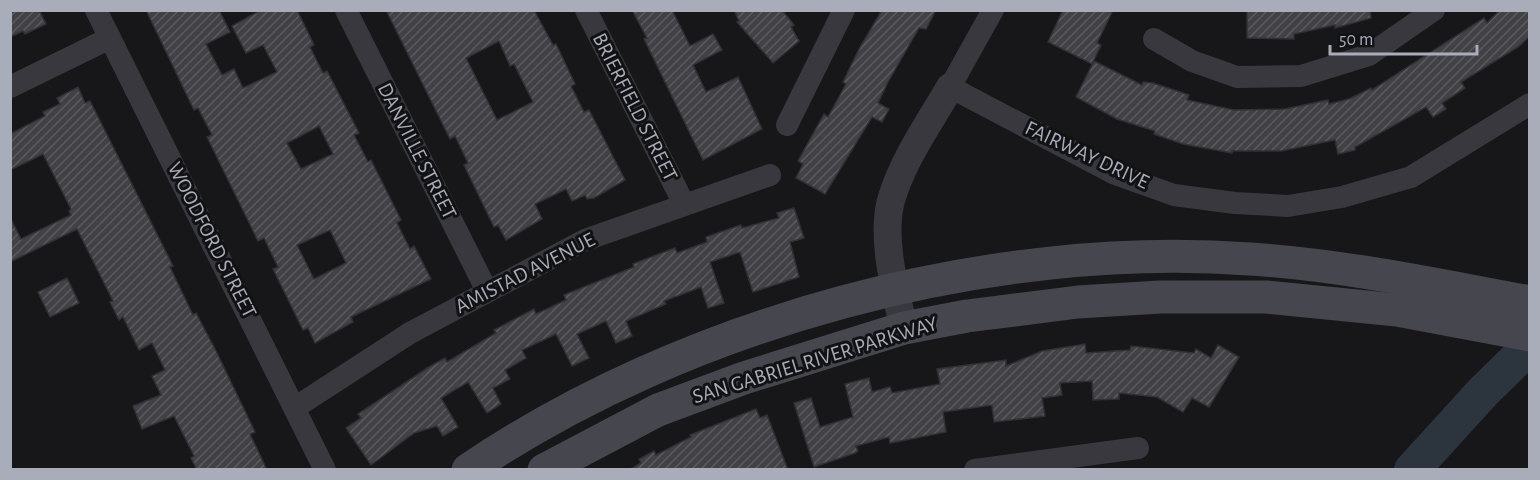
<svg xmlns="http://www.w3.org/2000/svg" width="1540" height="480" font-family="'Alegreya Sans',sans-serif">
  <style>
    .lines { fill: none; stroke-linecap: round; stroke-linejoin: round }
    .river { stroke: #2c343d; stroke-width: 36 }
    .building { fill: url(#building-hatch); stroke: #313135; stroke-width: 1.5; fill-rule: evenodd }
    .minor { stroke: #38383e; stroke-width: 22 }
    .tertiary { stroke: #38383e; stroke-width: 28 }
    .secondary { stroke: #46474e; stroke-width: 33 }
    .labels { text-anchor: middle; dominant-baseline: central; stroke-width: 6; stroke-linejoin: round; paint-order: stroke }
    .street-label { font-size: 21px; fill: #a9acb9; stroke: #121214 }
  </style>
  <defs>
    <pattern id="building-hatch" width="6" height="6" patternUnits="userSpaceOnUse" patternTransform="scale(1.5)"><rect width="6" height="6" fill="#414146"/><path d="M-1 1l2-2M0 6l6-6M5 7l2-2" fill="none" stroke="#5a5a5f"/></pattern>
  </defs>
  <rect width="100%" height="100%" fill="#171719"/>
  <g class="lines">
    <path class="river" d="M1412,470L1483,392L1530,346"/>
  </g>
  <g class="building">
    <path d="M10,10H39L46,24L25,34L23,31L10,37Z"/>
    <path d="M146,10H219L230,32L206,44L222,75L234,69L243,88L277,72L263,45L246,53L232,26L261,10H297L314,45L310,47L323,73L327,71L359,133L354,135L368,162L371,160L401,220L397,223L410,249L414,246L431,279L351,317L353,322L315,343L308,328L303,330L273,269L278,267L264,238L258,241L207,137L212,135L198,108L194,110ZM319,126L333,154L301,169L287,143ZM330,230L346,263L314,279L297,245Z"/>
    <path d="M386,10H534L553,45L556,44L575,84L571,86L584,112L589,110L625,180L594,198L587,199L585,195L572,201L566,189L535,204L542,219L506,240L498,225L494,227L464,165L468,163L455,136L450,139ZM499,41L510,66L514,64L533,102L497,120L466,58Z"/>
    <path d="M632,10H672L690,46L713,34L722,50L693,65L706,92L738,77L762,129L703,160L644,39L647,38Z"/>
    <path d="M734,10H782L794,25L791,27L799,41L773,63L737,22L739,21Z"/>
    <path d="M882,10H936L926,29L919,28L888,82L878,103L889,109L882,122L872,117L825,194L796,178L803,164L798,161L824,114L828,117L846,84L843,82L859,49Z"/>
    <path d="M1063,10H1113L1097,43L1101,45L1092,64L1048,42Z"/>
    <path d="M1247,10H1370L1371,18L1335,28V25L1294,34V39L1247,38Z"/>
    <path d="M1500,10H1530V36L1518,47L1461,82L1465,88L1442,103L1446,109L1433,117L1426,107L1355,147V150L1338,154L1335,140L1281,151H1232V153L1183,144L1154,134L1155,131L1117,119L1076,97L1094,61L1142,85L1143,82L1153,83L1189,95L1187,100L1234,110L1285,109L1328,100L1329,104L1349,99L1371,88L1372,90L1484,18L1487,23Z"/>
    <path d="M78,87L85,103L90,101L173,266L170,267L193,315L196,313L215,349L255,432L250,434L267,470H197L191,458L194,456L174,416L142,429L133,406L161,395L152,376L165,370L152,343L139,350L123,317L119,320L110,302L113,301L77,229L10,262V217L21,239L71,215L69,211L71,209L43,154L10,170V134L45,116L43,112L60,104L57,98Z"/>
    <path d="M794,208L804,238L790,242L799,277L753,292L740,252L710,262L724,303L708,308L701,287L664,301L666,304L626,321L632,336L616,343L606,321L577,334L589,358L572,366L556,334L522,350L526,358L505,370L510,379L493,388L501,404L487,413L468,382L441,398L458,427L443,436L437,426L414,433L371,465L346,428L361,418L358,414L429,367L445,358L447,362L496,333L494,330L534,309L536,314L566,300L564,295L634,267L633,264L659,254L675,248L677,253L707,242L706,237L741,225L742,228L779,218L777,213Z"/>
    <path d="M67,278L79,303L50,317L38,292Z"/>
    <path d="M1085,344L1086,353L1130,350L1131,346L1194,353L1196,349L1211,358L1218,345L1239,357L1209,407L1192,398L1183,412L1157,397L1119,393V399L1093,400L1092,381L1060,383L1062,395L1042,398L1045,416L994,422L992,405L943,412L946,432L890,443L889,437L856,446L858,451L855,453L814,467L794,403L811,398L820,427L853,417L845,384L869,378L872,392L890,387L892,393L940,384L937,369L1006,360V366L1042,351Z"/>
    <path d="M756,409L760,418L767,415L788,470H629L641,463L639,459L654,451L656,455L691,437L690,435Z"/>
  </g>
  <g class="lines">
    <g class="minor">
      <path d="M96,10L325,470"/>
      <path d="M346,10L487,291"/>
      <path d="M586,10L684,204"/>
      <path d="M993,10L950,87L1115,174L1174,195L1235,203L1288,206L1342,197L1411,177L1530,104"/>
      <path d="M1154,39L1192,61L1237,77L1301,76L1369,55L1434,10"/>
      <path d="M10,87L110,38"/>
      <path d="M787,125L844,10"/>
      <path d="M296,407L410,333L585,240L770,175"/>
      <path d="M975,470L1138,448"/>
    </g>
    <path class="tertiary" d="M904,328C895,291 880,234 892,197C904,158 930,122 950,87"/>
    <g class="secondary">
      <path d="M468,470C684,323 989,240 1250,259C1344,265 1437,285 1530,302"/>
      <path d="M544,470L658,410L744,378L904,328L967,316L1078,302L1160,297H1266L1397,310L1530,335"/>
    </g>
  </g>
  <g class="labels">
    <g class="street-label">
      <text transform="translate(635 107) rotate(63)">BRIERFIELD STREET</text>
      <text transform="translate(417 151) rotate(63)">DANVILLE STREET</text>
      <text transform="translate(1087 155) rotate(25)">FAIRWAY DRIVE</text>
      <text transform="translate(212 240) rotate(63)">WOODFORD STREET</text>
      <text transform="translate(525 273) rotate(-27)">AMISTAD AVENUE</text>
      <text transform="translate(815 360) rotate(-17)">SAN GABRIEL RIVER PARKWAY</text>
    </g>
  </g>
  <rect width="1540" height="480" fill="none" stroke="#a9acb9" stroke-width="24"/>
  <path d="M1330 45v9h147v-9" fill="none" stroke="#a9acb9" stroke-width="3"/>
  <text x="1339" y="45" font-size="18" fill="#a9acb9" stroke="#121214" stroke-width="4.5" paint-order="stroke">50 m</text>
</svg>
